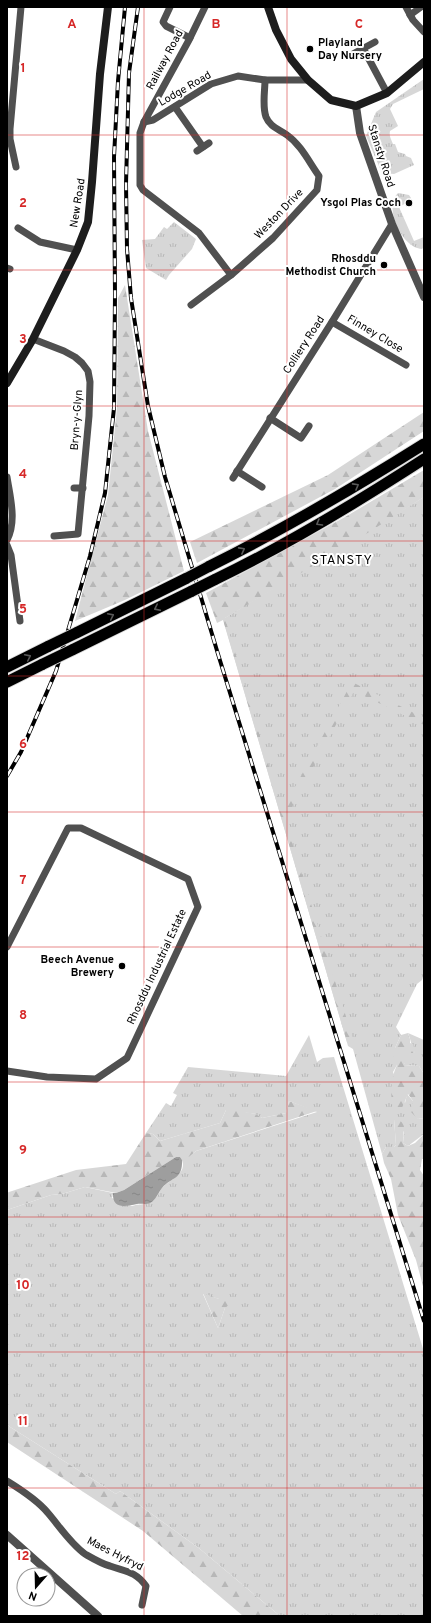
<svg xmlns="http://www.w3.org/2000/svg" width="431" height="1623" font-family="Overpass,sans-serif">
  <style>
    .grass { fill: url(#grass-tufts); fill-rule: evenodd }
    .forest { fill: url(#forest-firs) }
    .water { fill: url(#water-ripples) }
    .lines { fill: none; stroke-linecap: round; stroke-linejoin: round }
    .trunk-casing { stroke: #dbdbdb; stroke-width: 13 }
    .minor { stroke: #505050; stroke-width: 7 }
    .tertiary { stroke: #505050; stroke-width: 8 }
    .secondary { stroke: #1d1d1d; stroke-width: 8 }
    .trunk { stroke: #000; stroke-width: 11 }
    .rail-casing { stroke: #000; stroke-width: 4 }
    .rail { stroke: #fff; stroke-width: 2.5; stroke-dasharray: 8; stroke-linecap: butt }
    .trunk-bridge-casing { stroke: #dbdbdb; stroke-width: 13; stroke-linecap: butt }
    .trunk-bridge { stroke: #000; stroke-width: 11 }
    .oneway { stroke: #595959 }
    .grid { fill: none; stroke: #d62828; stroke-width: 1; stroke-opacity: 0.55 }
    .poi-dot { fill: #000; stroke: #fff; stroke-width: 1.5 }
    .labels { text-anchor: middle; dominant-baseline: central; stroke-width: 4; stroke-linejoin: round; paint-order: stroke }
    .poi-label { font-size: 11px; font-weight: bold; fill: #000; stroke: #fff; text-anchor: end }
    .street-label { font-size: 11px; fill: #000; stroke: #fff }
    .quarter-label { font-size: 13px; letter-spacing: 1px; fill: #000; stroke: #fff }
    .grid-label { font-size: 13px; text-anchor: middle; font-weight: bold; fill: #d62828; stroke: #fff; stroke-width: 4; stroke-linejoin: round; paint-order: stroke }
  </style>
  <defs>
    <pattern id="grass-tufts" width="24" height="20" patternUnits="userSpaceOnUse"><rect width="24" height="20" fill="#d7d7d7"/><path d="M3 7l-1-3M5 7V3M7 7l1-3M15 17l-1-3M17 17v-4M19 17l1-3" fill="none" stroke="#b7b7b7"/></pattern>
    <pattern id="forest-firs" width="22" height="20" patternUnits="userSpaceOnUse"><rect width="22" height="20" fill="#d7d7d7"/><path d="M5 1l3.5 6h-7zM16 11l3.5 6h-7z" fill="#b7b7b7"/></pattern>
    <pattern id="water-ripples" width="26" height="14" patternUnits="userSpaceOnUse"><rect width="26" height="14" fill="#9e9e9e"/><path d="M2 4q2-2 4 0t4 0M15 11q2-2 4 0t4 0" fill="none" stroke="#868686"/></pattern>
  </defs>
  <rect width="100%" height="100%" fill="#fff"/>
  <g class="grass">
    <path d="M424,79V89L393,104L390,109L398,126L390,131C389,136 391,139 393,144H395L398,152L405,154L406,156L411,158L414,165L394,174L382,173L366,136L376,112Z"/>
    <path d="M398,193L409,195L411,198L408,202L399,207L414,241L424,237V247L422,249C402,248 383,207 398,193Z"/>
    <path d="M174,222L196,239L192,249L169,275L166,280L146,268L142,240L155,239L164,227L167,229Z"/>
    <path d="M424,497V975L422,980L417,984L396,1027L401,1035L395,1048L397,1065L393,1072L405,1103L407,1094L413,1101L418,1119L424,1118V1134L408,1146L403,1143L404,1132L394,1119L396,1145L394,1147H386L382,1154L353,1049L348,1046L223,619Z"/>
    <path d="M408,1033L424,1040V1074L419,1066L403,1065L405,1063V1053H415C411,1046 411,1040 408,1033Z"/>
    <path d="M309,1035L317,1062L323,1058L334,1057L424,1352V1616H280L200,1549L120,1491L116,1494L7,1425V1210L51,1195L62,1194L85,1187L113,1193L112,1198L132,1206C138,1204 139,1205 144,1204C147,1204 155,1198 157,1196C159,1194 160,1190 162,1188C169,1180 191,1172 180,1157H189L196,1151L317,1112L289,1101L286,1113L262,1118L256,1114L226,1110L220,1123L160,1141L153,1134L146,1133L166,1103L171,1106L177,1095L173,1093L188,1067L286,1076ZM203,1294L219,1299L225,1308L218,1328Z"/>
  </g>
  <g class="forest">
    <path d="M125,285L148,431L184,571L125,600L75,621L108,495L117,408L118,298Z"/>
    <path d="M424,412V431L335,489L197,563L190,542L328,475Z"/>
    <path d="M424,470V497L355,541L225,618L282,811L352,682L424,718V725L354,691L285,820L353,1039L347,1042L223,620L217,623L206,593L345,517Z"/>
    <path d="M408,1033L410,1039V1043L413,1044L415,1053H405V1063L404,1065L419,1066L424,1074V1118L418,1119L410,1111L413,1101L408,1094L401,1110L394,1113C390,1098 390,1079 397,1065L393,1060L395,1048L401,1035Z"/>
    <path d="M289,1101L317,1111L196,1151L189,1157H176L124,1190L116,1193L85,1187L62,1194L51,1195L7,1210V1193L9,1192L76,1170L126,1164L146,1133L153,1134L160,1141L220,1123L226,1110L237,1104L245,1112L256,1114L262,1118L286,1113Z"/>
    <path d="M397,1118L404,1124L403,1143L408,1146L415,1143L424,1134V1159H422L420,1170L424,1176V1290L416,1260L398,1215L391,1179L384,1163L382,1154L386,1147H394L396,1145L394,1119Z"/>
    <path d="M203,1293L219,1299L235,1300L225,1308L218,1328Z"/>
    <path d="M7,1425L116,1494L120,1491L200,1549L280,1616H243L143,1531L7,1442Z"/>
  </g>
  <path class="water" d="M176,1157H180L182,1160C183,1180 171,1177 162,1188C158,1193 156,1200 150,1203C145,1205 141,1203 137,1204C126,1206 112,1210 113,1193H116L124,1190Z"/>
  <g class="lines">
    <defs>
      <g id="trunk">
        <path d="M208,567C282,530 354,488 424,444"/>
        <path d="M214,580C287,545 356,503 424,459"/>
        <path d="M76,633L187,578"/>
        <path d="M72,650L192,591"/>
        <path d="M7,667L49,646"/>
        <path d="M7,682L43,664"/>
      </g>
    </defs>
    <use href="#trunk" class="trunk-casing"/>
    <g class="minor">
      <path d="M170,7L163,22L166,26L190,38"/>
      <path d="M205,7L189,40L144,122L140,133V185L143,190L199,233L231,275"/>
      <path d="M406,7L413,20L424,32"/>
      <path d="M410,15L421,7"/>
      <path d="M363,48L387,93"/>
      <path d="M351,55L375,42"/>
      <path d="M175,107L203,147"/>
      <path d="M144,122L153,120L211,84L238,76L265,80H308"/>
      <path d="M197,151L209,143"/>
      <path d="M16,167L10,139V129L21,7"/>
      <path d="M18,228L40,242L77,250"/>
      <path d="M7,268L10,269"/>
      <path d="M191,305L231,275L273,238L317,190L319,176C309,162 301,145 287,135C279,129 270,127 266,117C262,106 265,91 265,80"/>
      <path d="M332,322L406,365"/>
      <path d="M33,339L64,351L75,357L82,363L88,371L90,382L89,416L78,534L54,536"/>
      <path d="M270,418L301,438L309,426"/>
      <path d="M237,471L262,487"/>
      <path d="M7,477C10,497 17,521 7,540"/>
      <path d="M233,478L332,322L392,224"/>
      <path d="M74,488H83"/>
      <path d="M7,545L11,555L20,621"/>
      <path d="M7,947L68,828H81L188,879L198,907L127,1058L96,1079L47,1077L7,1071"/>
      <path d="M7,1481C20,1489 39,1502 48,1513C60,1527 70,1543 85,1554C92,1558 102,1564 110,1566C126,1572 135,1571 146,1586L142,1605"/>
    </g>
    <g class="tertiary">
      <path d="M356,106L360,133L392,224L424,297"/>
      <path d="M7,1535L98,1616"/>
    </g>
    <g class="secondary">
      <path d="M268,7L276,30L291,59L308,80L331,100L356,106L387,93L424,62"/>
      <path d="M7,383L33,339L77,250L88,222L92,182L100,74L108,7"/>
    </g>
    <use href="#trunk" class="trunk"/>
    <defs>
      <g id="rail">
        <path d="M138,7L129,73L126,184L127,249L131,298L148,406L165,477L218,654L424,1321"/>
        <path d="M7,776L21,752L56,671L90,556L105,493L114,408L115,295L114,157L118,81L125,7"/>
      </g>
    </defs>
    <use href="#rail" class="rail-casing"/>
    <use href="#rail" class="rail"/>
    <defs>
      <g id="trunk-bridge">
        <path d="M187,578L208,567"/>
        <path d="M192,591L214,580"/>
        <path d="M49,646L76,633"/>
        <path d="M43,664L72,650"/>
      </g>
    </defs>
    <use href="#trunk-bridge" class="trunk-bridge-casing"/>
    <use href="#trunk-bridge" class="trunk-bridge"/>
  </g>
  <defs><path id="oneway-chevron" d="M-2-3.5L2.5 0L-2 3.5" fill="none" stroke-width="1.6" stroke-linecap="round" stroke-linejoin="round"/></defs>
  <g class="oneway">
    <use href="#oneway-chevron" transform="translate(356 486) rotate(-29)"/>
    <use href="#oneway-chevron" transform="translate(319 523) rotate(150)"/>
    <use href="#oneway-chevron" transform="translate(242 550) rotate(-28)"/>
    <use href="#oneway-chevron" transform="translate(157 608) rotate(154)"/>
    <use href="#oneway-chevron" transform="translate(111 616) rotate(-26)"/>
    <use href="#oneway-chevron" transform="translate(28 657) rotate(-26)"/>
  </g>
  <path class="grid" d="M144,7V1616M287,7V1616M7,135H424M7,270H424M7,406H424M7,541H424M7,676H424M7,812H424M7,947H424M7,1082H424M7,1217H424M7,1352H424M7,1488H424"/>
  <g class="poi-dot">
    <circle cx="310" cy="49" r="4"/>
    <circle cx="409" cy="203" r="4"/>
    <circle cx="384" cy="265" r="4"/>
    <circle cx="122" cy="966" r="4"/>
  </g>
  <g class="labels">
    <g class="poi-label">
      <text x="318" y="43" text-anchor="start">Playland<tspan x="318" dy="13">Day Nursery</tspan></text>
      <text x="401" y="203">Ysgol Plas Coch</text>
      <text x="376" y="259">Rhosddu<tspan x="376" dy="13">Methodist Church</tspan></text>
      <text x="114" y="960">Beech Avenue<tspan x="114" dy="13">Brewery</tspan></text>
    </g>
    <g class="street-label">
      <text transform="translate(165 60) rotate(-62)">Railway Road</text>
      <text transform="translate(185 89) rotate(-30)">Lodge Road</text>
      <text transform="translate(381 156) rotate(72)">Stansty Road</text>
      <text transform="translate(78 203) rotate(-81)">New Road</text>
      <text transform="translate(279 214) rotate(-46)">Weston Drive</text>
      <text transform="translate(375 334) rotate(31)">Finney Close</text>
      <text transform="translate(304 345) rotate(-57)">Colliery Road</text>
      <text transform="translate(77 420) rotate(-86)">Bryn-y-Glyn</text>
      <text transform="translate(157 967) rotate(-65)">Rhosddu Industrial Estate</text>
      <text transform="translate(115 1554) rotate(27)">Maes Hyfryd</text>
    </g>
    <g class="quarter-label">
      <text x="342" y="561">STANSTY</text>
    </g>
  </g>
  <g class="grid-label">
    <text x="72" y="28">A</text>
    <text x="216" y="28">B</text>
    <text x="359" y="28">C</text>
    <text x="23" y="72">1</text>
    <text x="23" y="207">2</text>
    <text x="23" y="343">3</text>
    <text x="23" y="478">4</text>
    <text x="23" y="613">5</text>
    <text x="23" y="748">6</text>
    <text x="23" y="884">7</text>
    <text x="23" y="1019">8</text>
    <text x="23" y="1154">9</text>
    <text x="23" y="1289">10</text>
    <text x="23" y="1425">11</text>
    <text x="23" y="1560">12</text>
  </g>
  <rect width="431" height="1623" fill="none" stroke="#000000" stroke-width="16"/>
  <g transform="translate(36 1587) rotate(200)"><circle r="19" fill="#ffffff" stroke="#999999"/>
  <path d="M0-3L7 15L0 10L-7 15Z" fill="#000000"/>
  <text y="-6" font-size="11" font-weight="bold" text-anchor="middle" fill="#000000">N</text>
  </g>
</svg>
